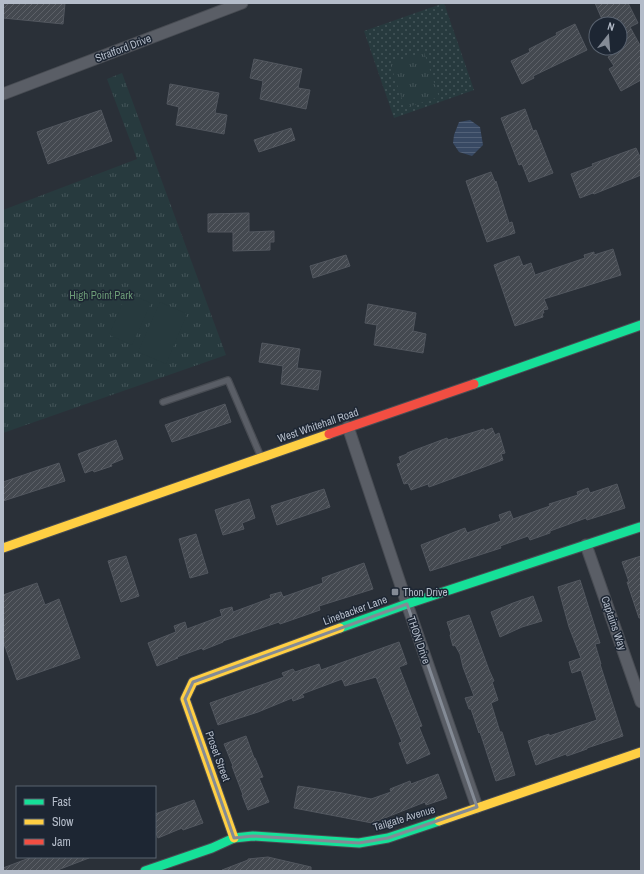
<svg xmlns="http://www.w3.org/2000/svg" width="644" height="874" font-family="'Archivo Narrow',sans-serif">
  <style>
    .grass { fill: url(#grass-dots) }
    .park { fill: url(#park-tufts) }
    .pitch { fill: #273a3e }
    .water { fill: url(#water-rules) }
    .building { fill: url(#building-hatch); stroke: #52575f }
    .lines { fill: none; stroke-linecap: round; stroke-linejoin: round }
    .lane-casing { stroke: #484c53; stroke-width: 8 }
    .street-casing { stroke: #484c53; stroke-width: 13 }
    .fast-casing { stroke: #484c53; stroke-width: 11 }
    .slow-casing { stroke: #484c53; stroke-width: 11 }
    .jam-casing { stroke: #484c53; stroke-width: 11 }
    .lane { stroke: #5a5e66; stroke-width: 5.5 }
    .street { stroke: #5a5e66; stroke-width: 11 }
    .fast { stroke: #16e098; stroke-width: 9 }
    .slow { stroke: #ffcf43; stroke-width: 9 }
    .jam { stroke: #f24e42; stroke-width: 9 }
    .marked { fill: none; stroke: #848b96; stroke-width: 3; stroke-linejoin: round }
    .poi-dot { fill: #848b96; stroke: #1d2633; stroke-width: 1.5 }
    .labels { text-anchor: middle; dominant-baseline: central; stroke-width: 3; stroke-linejoin: round; paint-order: stroke }
    .street-label { font-size: 11px; fill: #b4bcc9; stroke: #1d2633 }
    .park-label { font-size: 11px; fill: #6b9a76; stroke: #1d2633 }
    .poi-label { font-size: 11px; fill: #b4bcc9; stroke: #1d2633; text-anchor: start }
  </style>
  <defs>
    <pattern id="grass-dots" width="8" height="8" patternUnits="userSpaceOnUse"><rect width="8" height="8" fill="#273a3e"/><path d="M2 2h.1M6 6h.1" fill="none" stroke="#445559" stroke-width="1.8" stroke-linecap="round"/></pattern>
    <pattern id="park-tufts" width="24" height="20" patternUnits="userSpaceOnUse"><rect width="24" height="20" fill="#273a3e"/><path d="M3 7l-1-3M5 7V3M7 7l1-3M15 17l-1-3M17 17v-4M19 17l1-3" fill="none" stroke="#445559"/></pattern>
    <pattern id="water-rules" width="6" height="5" patternUnits="userSpaceOnUse"><rect width="6" height="5" fill="#384963"/><path d="M0 2.5h6" fill="none" stroke="#526178"/></pattern>
    <pattern id="building-hatch" width="6" height="6" patternUnits="userSpaceOnUse"><rect width="6" height="6" fill="#444950"/><path d="M-1 1l2-2M0 6l6-6M5 7l2-2" fill="none" stroke="#5d6168"/></pattern>
  </defs>
  <rect width="100%" height="100%" fill="#2a3038"/>
  <path class="grass" d="M444,3L474,90L394,118L364,31Z"/>
  <g class="park">
    <path d="M424,52L439,97L405,108L390,63Z"/>
    <path d="M122,73L226,355L3,433V210L137,159L107,79Z"/>
  </g>
  <g class="pitch">
    <path d="M127,293L151,303L132,345L109,335Z"/>
    <path d="M160,302L187,314L166,364L138,352Z"/>
  </g>
  <path class="water" d="M470,120L480,127L483,145L472,156L459,152L453,143L454,135L459,122Z"/>
  <g class="building">
    <path d="M3,3H65L63,24L3,18Z"/>
    <path d="M595,3H628L638,23L630,27L641,47V80L621,91L609,69L614,66L608,57L620,51V24H604Z"/>
    <path d="M575,24L587,50L533,76L534,78L522,84L511,61L530,52L529,49L557,35L556,33Z"/>
    <path d="M254,59L302,69L298,88L310,90L306,109L260,99L263,81L250,78Z"/>
    <path d="M170,84L219,93L215,113L227,115L224,134L176,125L179,107L167,104Z"/>
    <path d="M525,109L533,131L536,130L553,173L529,182L522,164L519,165L501,118Z"/>
    <path d="M101,110L112,141L48,164L37,132Z"/>
    <path d="M291,128L295,140L259,152L254,140Z"/>
    <path d="M636,148L641,159V175L594,194L593,193L580,198L571,174L593,166L592,164Z"/>
    <path d="M491,172L495,182L496,181L509,223L512,222L515,233L487,242L466,181Z"/>
    <path d="M249,213V232L274,231V242H270V250L233,251V232H208V214Z"/>
    <path d="M613,249L621,275L544,299L548,309L543,310L544,313H542L543,317L515,326L494,265L519,256L523,266L531,263L535,275L585,258L584,255L594,252V255Z"/>
    <path d="M346,255L350,266L313,278L310,266Z"/>
    <path d="M368,304L416,313L413,331L426,334L423,353L374,345L377,325L365,323Z"/>
    <path d="M262,343L300,349L297,368L321,371L318,390L281,384L283,366L259,362Z"/>
    <path d="M225,404L231,422L172,442L165,425Z"/>
    <path d="M492,428L495,435L499,433L505,453L501,454L503,460L429,487L428,484L411,490L408,483L404,484L397,464L401,463L399,457L407,454V453L447,438L448,440L484,429V431Z"/>
    <path d="M116,440L123,459L111,464L112,466L94,472L93,470L85,473L78,454Z"/>
    <path d="M59,463L65,481L3,501V482Z"/>
    <path d="M617,484L625,508L587,520L586,518L550,531V533L530,540L528,536L500,546L501,548L430,571L421,545L465,528L467,533L501,521L499,515L510,511L513,519L550,506L549,504L578,495L577,492L588,488L590,493Z"/>
    <path d="M324,489L330,507L277,525L271,506Z"/>
    <path d="M249,499L255,518L242,523L244,529L223,535L215,510Z"/>
    <path d="M196,534L208,573L190,578L179,539Z"/>
    <path d="M126,556L139,596L121,602L108,561Z"/>
    <path d="M641,556V618H639L627,582H629L622,562Z"/>
    <path d="M364,563L373,589L319,606L320,610L280,624L279,622L223,641V642L203,650L202,648L177,657L178,658L157,666L148,643L176,632L174,626L185,622L187,629L222,616L220,610L232,607L233,612L271,598L270,595L281,592L283,597L323,583L322,578Z"/>
    <path d="M580,580L600,643L595,644L601,664H600L623,736L587,748V749L567,756L566,754L536,765L528,741L549,734V736L597,720L581,670L572,673L569,662L581,658L569,627L558,587Z"/>
    <path d="M37,583L45,605L59,599L80,658L17,680L3,641V595Z"/>
    <path d="M533,596L542,621L522,627L500,637L491,612L513,603Z"/>
    <path d="M469,615L489,670L494,681L492,682L498,700L491,703L500,732H502L515,775L496,781L480,732L479,733L471,709H469L465,698L474,696L463,667L460,654L455,645L453,646L450,635L451,634L447,622Z"/>
    <path d="M399,642L407,664L399,667L422,726L419,727L430,754L407,764L399,743L402,742L376,677L345,686L342,679L302,694L304,697L293,701L292,698L258,712L218,725L210,703L284,677L282,673L293,669L295,672L319,664L321,670Z"/>
    <path d="M246,736L254,758H255L263,777L259,778L269,802L248,810L242,795H243L232,766H233L224,744Z"/>
    <path d="M438,774L447,798L426,805L425,802L372,823L294,808L298,786L342,793L371,799L391,792L390,789L410,781L411,784Z"/>
    <path d="M194,800L203,823L183,830L182,828L158,838L155,831V814Z"/>
    <path d="M32,857H89V858L55,871H3V868Z"/>
    <path d="M268,857L311,867V871H223L222,870L248,860V859Z"/>
  </g>
  <g class="lines">
    <defs>
      <path id="lane" d="M163,402L228,380L261,457"/>
      <g id="street">
        <path d="M3,94L242,3"/>
        <path d="M348,427L407,604L477,807"/>
        <path d="M586,545L641,702"/>
      </g>
      <g id="fast">
        <path d="M474,384L641,325"/>
        <path d="M340,628L407,604L640,527"/>
        <path d="M145,871L212,848L234,838L253,836L359,843L388,838L439,821"/>
      </g>
      <g id="slow">
        <path d="M3,548L329,434"/>
        <path d="M439,821L641,752"/>
        <path d="M234,838L185,699L193,682L340,628"/>
      </g>
      <path id="jam" d="M329,434L474,384"/>
    </defs>
    <use href="#lane" class="lane-casing"/>
    <use href="#street" class="street-casing"/>
    <use href="#fast" class="fast-casing"/>
    <use href="#slow" class="slow-casing"/>
    <use href="#jam" class="jam-casing"/>
    <use href="#lane" class="lane"/>
    <use href="#street" class="street"/>
    <use href="#fast" class="fast"/>
    <use href="#slow" class="slow"/>
    <use href="#jam" class="jam"/>
  </g>
  <path class="marked" d="M407,604L477,807L388,838L359,843L253,836L234,838L185,699L193,682Z"/>
  <rect class="poi-dot" x="391" y="588" width="8" height="8" rx="2"/>
  <g class="labels">
    <g class="street-label">
      <text transform="translate(123 48) rotate(-21)">Stratford Drive</text>
      <text transform="translate(318 425) rotate(-19)">West Whitehall Road</text>
      <text transform="translate(355 610) rotate(-20)">Linebacker Lane</text>
      <text transform="translate(614 623) rotate(71)">Captains Way</text>
      <text transform="translate(419 640) rotate(71)">THON Drive</text>
      <text transform="translate(218 756) rotate(70)">Proset Street</text>
      <text transform="translate(404 818) rotate(-17)">Tailgate Avenue</text>
    </g>
    <g class="park-label">
      <text x="101" y="295">High Point Park</text>
    </g>
    <g class="poi-label">
      <text x="403" y="592">Thon Drive</text>
    </g>
  </g>
  <rect width="644" height="874" fill="none" stroke="#b4bcc9" stroke-width="8"/>
  <rect x="16" y="786" width="140" height="72" fill="#1d2633" stroke="#59626f"/>
  <rect x="24" y="799" width="20" height="6" fill="#16e098" stroke="#59626f"/>
  <text x="52" y="806" font-size="12" fill="#b4bcc9">Fast</text>
  <rect x="24" y="819" width="20" height="6" fill="#ffcf43" stroke="#59626f"/>
  <text x="52" y="826" font-size="12" fill="#b4bcc9">Slow</text>
  <rect x="24" y="839" width="20" height="6" fill="#f24e42" stroke="#59626f"/>
  <text x="52" y="846" font-size="12" fill="#b4bcc9">Jam</text>
  <g transform="translate(608 36) rotate(17)"><circle r="19" fill="#1d2633" stroke="#59626f"/>
  <path d="M0-3L7 15L0 10L-7 15Z" fill="#848b96"/>
  <text y="-6" font-size="11" font-weight="bold" text-anchor="middle" fill="#b4bcc9">N</text>
  </g>
</svg>
